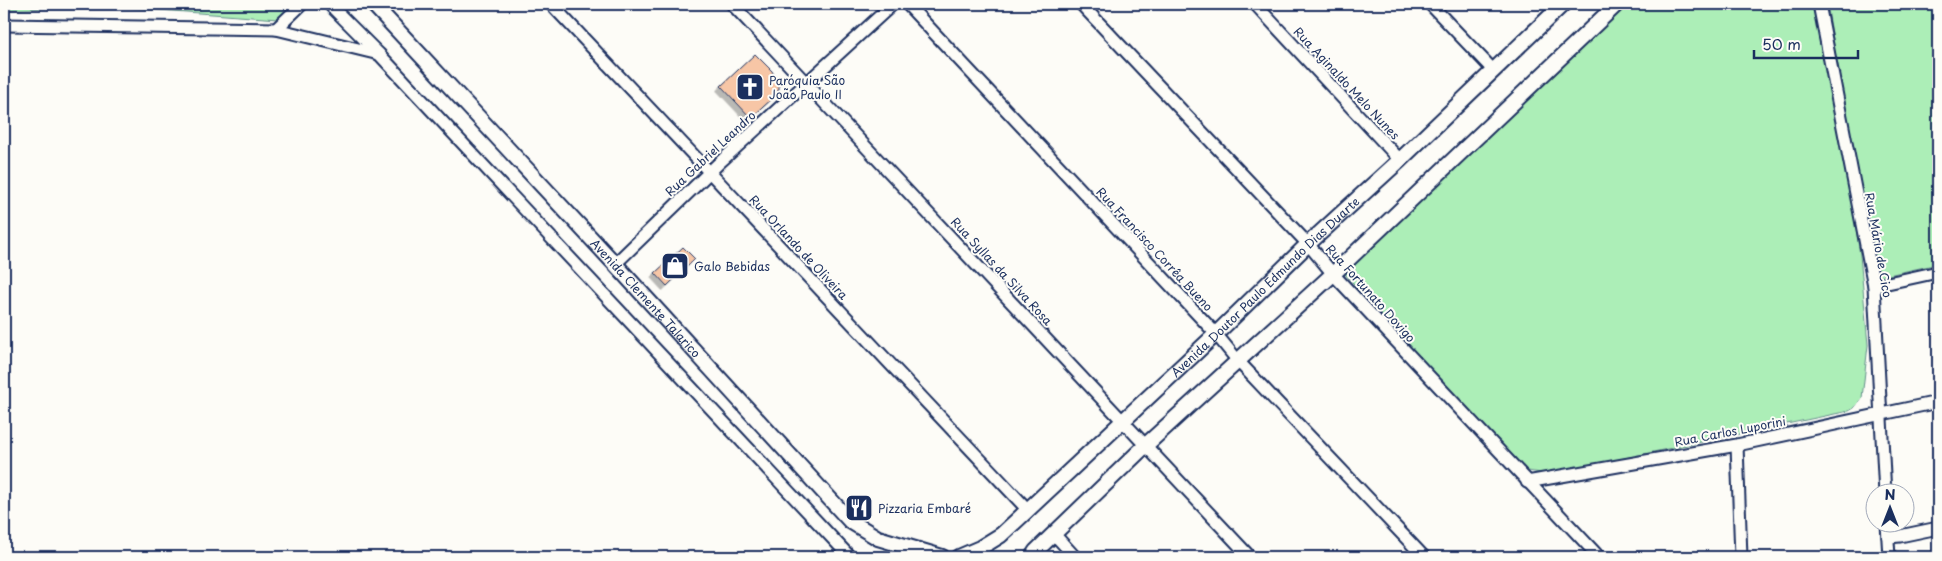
<svg xmlns="http://www.w3.org/2000/svg" width="1942" height="561" font-family="'Playpen Sans',sans-serif">
  <style>
    .green { fill: #aceeb7; stroke: #648e8a }
    .building { fill: #f7c6a6; stroke: #1b2f5e; filter: url(#shadow) }
    .lines { fill: none; stroke-linecap: round; stroke-linejoin: round }
    .minor-casing { stroke: #1b2f5e; stroke-width: 15 }
    .tertiary-casing { stroke: #1b2f5e; stroke-width: 18 }
    .minor { stroke: #fdfcf7; stroke-width: 11 }
    .tertiary { stroke: #fdfcf7; stroke-width: 14 }
    .labels { text-anchor: middle; dominant-baseline: central; stroke-width: 4; stroke-linejoin: round; paint-order: stroke }
    .poi-label { font-size: 12px; fill: #1b2f5e; stroke: #fdfcf7; text-anchor: start }
    .street-label { font-size: 12px; fill: #1b2f5e; stroke: #fdfcf7 }
  </style>
  <defs>
    <filter id="shadow"><feDropShadow dx="-4.5" dy="4.5" stdDeviation="0" flood-color="#0004"/></filter>
  </defs>
  <rect width="100%" height="100%" fill="#fdfcf7"/>
  <filter id="ink" filterUnits="userSpaceOnUse"><feTurbulence type="fractalNoise" baseFrequency=".02" numOctaves="2"/><feDisplacementMap in="SourceGraphic" scale="10" xChannelSelector="R" yChannelSelector="G"/><feConvolveMatrix kernelMatrix="1 2 1 2 8 2 1 2 1" color-interpolation-filters="sRGB"/></filter>
  <g filter="url(#ink)">
    <g class="green">
      <path d="M4,4H78L72,7L4,10Z"/>
      <path d="M126,4H293L278,19L133,8Z"/>
      <path d="M1625,4H1812L1841,129L1860,255L1868,345L1862,398L1854,408L1849,411L1548,474L1528,471L1516,465L1343,272Z"/>
      <path d="M1827,4H1938V264L1879,277L1873,275Z"/>
    </g>
    <g class="building">
      <path d="M755,54L772,71L779,84V89L774,97L751,118L721,86Z"/>
      <path d="M683,247L695,259L667,286L655,273Z"/>
    </g>
    <g class="lines">
      <defs>
        <g id="minor">
          <path d="M329,4L379,54L850,557"/>
          <path d="M551,4L1027,509"/>
          <path d="M732,4L1250,557"/>
          <path d="M907,4L1216,334L1238,361L1424,557"/>
          <path d="M1081,4L1308,244L1333,274L1599,557"/>
          <path d="M1255,4L1400,160"/>
          <path d="M1430,4L1493,70"/>
          <path d="M1819,4L1874,286L1885,494"/>
          <path d="M4,25L276,29L379,54"/>
          <path d="M276,29L302,4"/>
          <path d="M615,264L718,164L893,4"/>
          <path d="M1874,286L1938,272"/>
          <path d="M1737,445L1741,557"/>
          <path d="M1527,482L1737,445L1938,402"/>
          <path d="M1887,524L1889,557"/>
          <path d="M1054,534L1075,557"/>
          <path d="M1888,537L1900,536L1938,528"/>
        </g>
        <g id="tertiary">
          <path id="s1" d="M373,4L615,264L850,521L878,538L942,557"/>
          <path id="s2" d="M959,557L980,548L1001,535L1216,334L1308,244L1400,160L1563,4"/>
          <path d="M1032,557L1036,551L1146,445L1333,274L1617,4"/>
        </g>
      </defs>
      <use href="#minor" class="minor-casing"/>
      <use href="#tertiary" class="tertiary-casing"/>
      <use href="#minor" class="minor"/>
      <use href="#tertiary" class="tertiary"/>
    </g>
  </g>
  <defs>
    <symbol id="church-square" viewBox="-11 -11 22 22"><rect x="-9" y="-9" width="18" height="18" rx="4" fill="#1b2f5e" stroke="#fdfcf7"/><path d="M-1.2-6h2.4v3.5h3.3v2.4h-3.3V6h-2.4V-.1h-3.3v-2.4h3.3Z" fill="#fff"/></symbol>
    <symbol id="shop-square" viewBox="-11 -11 22 22"><rect x="-9" y="-9" width="18" height="18" rx="4" fill="#1b2f5e" stroke="#fdfcf7"/><path d="M-5-2.5h2.3a2.7 3.5 0 0 1 5.4 0H5L5.5 6h-11ZM-1.5-2.5h3a1.5 2.3 0 0 0-3 0Z" fill="#fff"/></symbol>
    <symbol id="restaurant-square" viewBox="-11 -11 22 22"><rect x="-9" y="-9" width="18" height="18" rx="4" fill="#1b2f5e" stroke="#fdfcf7"/><path d="M-5-6h1v4h1v-4h1v4h1v-4h1v5L-1.5 .5V6h-2V.5L-5-1ZM5-6V6H3V1.5H1.5Q1.5-4 5-6Z" fill="#fff"/></symbol>
  </defs>
  <g fill-rule="evenodd">
    <use href="#church-square" x="734" y="71" width="32" height="32"/>
    <use href="#shop-square" x="659" y="250" width="32" height="32"/>
    <use href="#restaurant-square" x="843" y="492" width="32" height="32"/>
  </g>
  <g class="labels">
    <g class="poi-label">
      <text x="769" y="80">Paróquia São<tspan x="769" dy="14">João Paulo II</tspan></text>
      <text x="694" y="266">Galo Bebidas</text>
      <text x="878" y="508">Pizzaria Embaré</text>
    </g>
    <g class="street-label">
      <text transform="translate(1347 83) rotate(47)">Rua Aginaldo Melo Nunes</text>
      <text transform="translate(710 153) rotate(-43)">Rua Gabriel Leandro</text>
      <text transform="translate(1879 245) rotate(80)">Rua Mário de Cico</text>
      <text transform="translate(799 247) rotate(47)">Rua Orlando de Oliveira</text>
      <text transform="translate(1155 249) rotate(47)">Rua Francisco Corrêa Bueno</text>
      <text transform="translate(1002 271) rotate(47)">Rua Syllas da Silva Rosa</text>
      <text stroke="none"><textPath href="#s2" startOffset="410">Avenida Doutor Paulo Edmundo Dias Duarte</textPath></text>
      <text transform="translate(1371 293) rotate(48)">Rua Fortunato Dovigo</text>
      <text stroke="none"><textPath href="#s1" startOffset="401">Avenida Clemente Talarico</textPath></text>
      <text transform="translate(1730 431) rotate(-11)">Rua Carlos Luporini</text>
    </g>
  </g>
  <rect width="1942" height="561" fill="none" stroke="#fdfcf7" stroke-width="20"/>
  <rect x="10" y="10" width="1922" height="541" fill="none" stroke="#1b2f5e" stroke-width="2" filter="url(#ink)"/>
  <g transform="translate(1890 508)"><circle r="24" fill="#fdfcf7" stroke="#a3aaba"/>
  <path d="M0-4L9 19L0 12L-9 19Z" fill="#1b2f5e"/>
  <text y="-8" font-size="14" font-weight="bold" text-anchor="middle" fill="#1b2f5e">N</text>
  </g>
  <path d="M1754 50v8h104v-8" fill="none" stroke="#1b2f5e" stroke-width="2.5"/>
  <text x="1762" y="50" font-size="15" fill="#1b2f5e" stroke="#fdfcf7" stroke-width="4" paint-order="stroke">50 m</text>
</svg>
